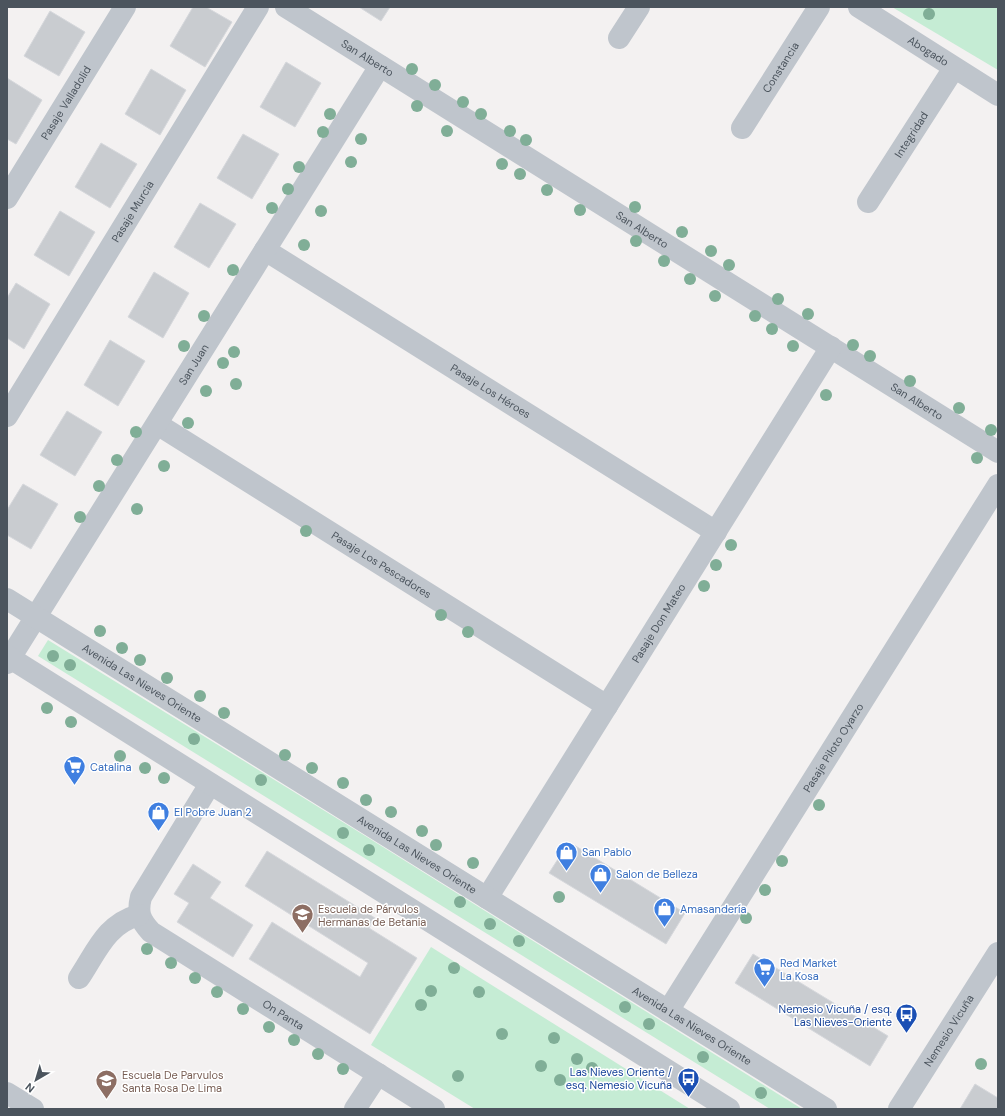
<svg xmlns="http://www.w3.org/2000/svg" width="1005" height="1116" font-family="'DM Sans',sans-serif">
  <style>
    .green { fill: #c5ecd4 }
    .building { fill: #c9ccd0; stroke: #d6d8dc }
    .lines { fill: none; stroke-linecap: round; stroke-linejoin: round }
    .minor { stroke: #bfc5cc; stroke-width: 22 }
    .tertiary { stroke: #bfc5cc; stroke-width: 22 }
    .tree { fill: #80ae97 }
    .labels { text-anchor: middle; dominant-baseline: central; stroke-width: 3; stroke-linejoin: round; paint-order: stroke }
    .street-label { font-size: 11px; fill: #4b545d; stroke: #fff }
    .shop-label { font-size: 11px; fill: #366cbe; stroke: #fff; text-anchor: start }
    .education-label { font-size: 11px; fill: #785e54; stroke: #fff; text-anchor: start }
    .transit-label { font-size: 11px; fill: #164399; stroke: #fff; text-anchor: end }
  </style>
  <rect width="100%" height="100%" fill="#f3f1f1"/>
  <g class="green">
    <path d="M892,7H998V70Z"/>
    <path d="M48,640L367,837L802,1109H770L38,656Z"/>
    <path d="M431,947L690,1109H475L371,1045Z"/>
  </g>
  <g class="building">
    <path d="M193,7H206L232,22L205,67L170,46Z"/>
    <path d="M359,7H390L381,21Z"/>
    <path d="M50,11L85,32L59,76L24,56Z"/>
    <path d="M286,62L321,83L295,127L260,107Z"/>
    <path d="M151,69L186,90L160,135L125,114Z"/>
    <path d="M7,78L42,100L16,144L7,139Z"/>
    <path d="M243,134L279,154L252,199L217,178Z"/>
    <path d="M101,143L137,164L110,208L75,187Z"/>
    <path d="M200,203L236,224L209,268L174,247Z"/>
    <path d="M60,211L95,232L69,276L34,255Z"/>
    <path d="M154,272L189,293L163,338L128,317Z"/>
    <path d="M16,283L50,304L24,349L7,338V298Z"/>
    <path d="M110,340L145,361L118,406L84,385Z"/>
    <path d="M67,411L102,432L75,476L40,455Z"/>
    <path d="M23,484L58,504L31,549L7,535V510Z"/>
    <path d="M569,842L685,913L666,944L549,873Z"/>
    <path d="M267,851L375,918L369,928L417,958L370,1034L249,959L272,922L360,977L368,963L245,886Z"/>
    <path d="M193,864L221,882L210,898L253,925L233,957L177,922L189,903L174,894Z"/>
    <path d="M753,954L888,1036L870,1066L735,983Z"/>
    <path d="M975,1084L998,1098V1109H960Z"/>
  </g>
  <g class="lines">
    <g class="minor">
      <path id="s1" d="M286,7L998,452"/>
      <path id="s2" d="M859,7L998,95"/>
      <path d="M619,38L639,7"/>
      <path id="s3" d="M742,128L819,7"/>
      <path id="s4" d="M7,198L125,7"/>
      <path id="s5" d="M868,202L954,68"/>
      <path id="s6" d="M265,250L716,532"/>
      <path id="s7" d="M7,416L258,7"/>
      <path id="s8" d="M157,424L607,706"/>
      <path id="s9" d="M7,663L380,66"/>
      <path id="s10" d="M210,784L141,897C137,913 140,920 151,932L434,1109"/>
      <path id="s11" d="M487,898L831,347"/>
      <path d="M79,978C97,951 106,924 139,915"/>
      <path id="s12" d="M668,1011L998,485"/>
      <path d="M7,1093L33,1109"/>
      <path d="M355,1109L378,1074"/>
    </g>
    <g class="tertiary">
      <path id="s13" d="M7,599L826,1109"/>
      <path d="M7,656L729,1109"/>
      <path id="s14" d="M899,1109L998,953"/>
    </g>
  </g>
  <g class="tree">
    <circle cx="929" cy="14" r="6"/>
    <circle cx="412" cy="69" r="6"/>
    <circle cx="435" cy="85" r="6"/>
    <circle cx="463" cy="102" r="6"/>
    <circle cx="417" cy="106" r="6"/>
    <circle cx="330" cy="114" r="6"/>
    <circle cx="481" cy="114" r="6"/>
    <circle cx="447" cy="131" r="6"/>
    <circle cx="510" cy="131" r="6"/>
    <circle cx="323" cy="132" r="6"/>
    <circle cx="361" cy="139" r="6"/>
    <circle cx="526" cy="140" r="6"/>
    <circle cx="351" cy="162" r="6"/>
    <circle cx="502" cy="164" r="6"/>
    <circle cx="299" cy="167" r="6"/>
    <circle cx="520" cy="174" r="6"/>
    <circle cx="288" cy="189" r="6"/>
    <circle cx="547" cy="190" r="6"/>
    <circle cx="635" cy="207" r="6"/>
    <circle cx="272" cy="208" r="6"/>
    <circle cx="580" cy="210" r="6"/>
    <circle cx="321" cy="211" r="6"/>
    <circle cx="682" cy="232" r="6"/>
    <circle cx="636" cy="241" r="6"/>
    <circle cx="304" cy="245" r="6"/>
    <circle cx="711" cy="251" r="6"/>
    <circle cx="664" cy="261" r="6"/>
    <circle cx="729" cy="265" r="6"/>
    <circle cx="233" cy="270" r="6"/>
    <circle cx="690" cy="279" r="6"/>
    <circle cx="715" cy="296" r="6"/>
    <circle cx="778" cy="299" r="6"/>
    <circle cx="808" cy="314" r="6"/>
    <circle cx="204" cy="316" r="6"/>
    <circle cx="755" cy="316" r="6"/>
    <circle cx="772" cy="329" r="6"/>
    <circle cx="853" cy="345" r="6"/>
    <circle cx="184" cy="346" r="6"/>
    <circle cx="793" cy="346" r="6"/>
    <circle cx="234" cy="352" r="6"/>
    <circle cx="870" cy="356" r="6"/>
    <circle cx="223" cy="363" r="6"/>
    <circle cx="910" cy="381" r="6"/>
    <circle cx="236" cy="384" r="6"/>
    <circle cx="206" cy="391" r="6"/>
    <circle cx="826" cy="395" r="6"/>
    <circle cx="959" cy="408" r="6"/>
    <circle cx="188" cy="423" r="6"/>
    <circle cx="991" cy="430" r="6"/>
    <circle cx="136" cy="432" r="6"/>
    <circle cx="977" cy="458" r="6"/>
    <circle cx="117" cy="460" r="6"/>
    <circle cx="164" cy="466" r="6"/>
    <circle cx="99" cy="486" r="6"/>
    <circle cx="137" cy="509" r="6"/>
    <circle cx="80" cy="517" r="6"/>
    <circle cx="306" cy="531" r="6"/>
    <circle cx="731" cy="545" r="6"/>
    <circle cx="716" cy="565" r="6"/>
    <circle cx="704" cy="586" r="6"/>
    <circle cx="441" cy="615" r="6"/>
    <circle cx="100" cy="631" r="6"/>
    <circle cx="468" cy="632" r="6"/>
    <circle cx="122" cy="648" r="6"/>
    <circle cx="53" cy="656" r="6"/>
    <circle cx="140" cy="660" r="6"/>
    <circle cx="70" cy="665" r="6"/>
    <circle cx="167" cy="678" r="6"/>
    <circle cx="200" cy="696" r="6"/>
    <circle cx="47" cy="708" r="6"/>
    <circle cx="224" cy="713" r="6"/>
    <circle cx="71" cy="722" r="6"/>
    <circle cx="194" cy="739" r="6"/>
    <circle cx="285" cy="755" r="6"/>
    <circle cx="120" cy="756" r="6"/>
    <circle cx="145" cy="768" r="6"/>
    <circle cx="312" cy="768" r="6"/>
    <circle cx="164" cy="778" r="6"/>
    <circle cx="261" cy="780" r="6"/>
    <circle cx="343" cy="783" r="6"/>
    <circle cx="366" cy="800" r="6"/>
    <circle cx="819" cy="805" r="6"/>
    <circle cx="391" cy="812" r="6"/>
    <circle cx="422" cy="831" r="6"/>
    <circle cx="343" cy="833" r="6"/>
    <circle cx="436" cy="845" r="6"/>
    <circle cx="369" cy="850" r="6"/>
    <circle cx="782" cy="861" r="6"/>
    <circle cx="473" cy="863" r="6"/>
    <circle cx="765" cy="890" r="6"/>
    <circle cx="559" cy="897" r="6"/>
    <circle cx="460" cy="902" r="6"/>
    <circle cx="746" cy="918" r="6"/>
    <circle cx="490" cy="924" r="6"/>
    <circle cx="519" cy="941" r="6"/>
    <circle cx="147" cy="949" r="6"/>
    <circle cx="171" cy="963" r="6"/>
    <circle cx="454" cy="968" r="6"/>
    <circle cx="195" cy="978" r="6"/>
    <circle cx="431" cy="991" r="6"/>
    <circle cx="217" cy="992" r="6"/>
    <circle cx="479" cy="992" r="6"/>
    <circle cx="421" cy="1005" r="6"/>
    <circle cx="625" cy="1007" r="6"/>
    <circle cx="243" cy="1009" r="6"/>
    <circle cx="649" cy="1024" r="6"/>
    <circle cx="269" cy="1027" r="6"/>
    <circle cx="502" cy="1034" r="6"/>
    <circle cx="554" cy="1038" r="6"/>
    <circle cx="294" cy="1040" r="6"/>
    <circle cx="318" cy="1054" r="6"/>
    <circle cx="703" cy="1057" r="6"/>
    <circle cx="577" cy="1059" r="6"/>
    <circle cx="981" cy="1064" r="6"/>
    <circle cx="541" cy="1066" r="6"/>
    <circle cx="592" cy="1068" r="6"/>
    <circle cx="343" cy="1069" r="6"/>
    <circle cx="458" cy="1076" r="6"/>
    <circle cx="560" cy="1080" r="6"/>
    <circle cx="761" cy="1093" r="6"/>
  </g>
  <defs>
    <symbol id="supermarket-pin" viewBox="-11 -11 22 30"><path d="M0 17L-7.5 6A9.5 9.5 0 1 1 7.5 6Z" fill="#3f7fe0" stroke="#fff"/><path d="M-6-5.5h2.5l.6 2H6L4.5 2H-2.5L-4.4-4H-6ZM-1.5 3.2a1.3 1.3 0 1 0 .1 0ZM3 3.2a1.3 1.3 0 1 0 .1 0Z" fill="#fff"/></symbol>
    <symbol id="shop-pin" viewBox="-11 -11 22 30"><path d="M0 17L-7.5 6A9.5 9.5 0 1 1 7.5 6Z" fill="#3f7fe0" stroke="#fff"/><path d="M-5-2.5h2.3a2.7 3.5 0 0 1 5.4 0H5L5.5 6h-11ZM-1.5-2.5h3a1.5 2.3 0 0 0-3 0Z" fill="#fff"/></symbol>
    <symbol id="school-pin" viewBox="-11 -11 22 30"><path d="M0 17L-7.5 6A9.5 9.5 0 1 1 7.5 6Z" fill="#8d6e63" stroke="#fff"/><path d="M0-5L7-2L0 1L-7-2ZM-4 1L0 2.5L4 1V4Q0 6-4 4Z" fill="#fff"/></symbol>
    <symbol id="bus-pin" viewBox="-11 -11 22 30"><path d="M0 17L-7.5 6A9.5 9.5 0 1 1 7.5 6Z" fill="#1a4fb4" stroke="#fff"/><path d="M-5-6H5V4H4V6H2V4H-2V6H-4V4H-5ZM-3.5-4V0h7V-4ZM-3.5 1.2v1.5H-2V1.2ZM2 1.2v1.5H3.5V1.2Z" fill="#fff"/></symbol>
  </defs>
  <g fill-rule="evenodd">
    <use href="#supermarket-pin" x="62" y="754" width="25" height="34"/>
    <use href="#shop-pin" x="146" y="800" width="25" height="34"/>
    <use href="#shop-pin" x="554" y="840" width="25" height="34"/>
    <use href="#shop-pin" x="588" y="862" width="25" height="34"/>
    <use href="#shop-pin" x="652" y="896" width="25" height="34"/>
    <use href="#school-pin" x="290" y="902" width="25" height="34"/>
    <use href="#supermarket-pin" x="752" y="956" width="25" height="34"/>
    <use href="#bus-pin" x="894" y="1002" width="25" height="34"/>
    <use href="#bus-pin" x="676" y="1066" width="25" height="34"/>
    <use href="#school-pin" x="94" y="1068" width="25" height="34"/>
  </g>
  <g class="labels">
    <g class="street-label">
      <text stroke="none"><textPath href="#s2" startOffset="82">Abogado</textPath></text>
      <text stroke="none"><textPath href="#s1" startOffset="96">San Alberto</textPath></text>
      <text stroke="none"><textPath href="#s3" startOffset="72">Constancia</textPath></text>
      <text stroke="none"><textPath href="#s4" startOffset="112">Pasaje Valladolid</textPath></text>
      <text stroke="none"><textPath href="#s5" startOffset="80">Integridad</textPath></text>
      <text stroke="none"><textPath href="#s7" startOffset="240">Pasaje Murcia</textPath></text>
      <text stroke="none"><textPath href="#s1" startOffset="420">San Alberto</textPath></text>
      <text stroke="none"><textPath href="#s9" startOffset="352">San Juan</textPath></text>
      <text stroke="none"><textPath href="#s6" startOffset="266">Pasaje Los Héroes</textPath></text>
      <text stroke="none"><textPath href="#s1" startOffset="744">San Alberto</textPath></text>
      <text stroke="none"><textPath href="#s8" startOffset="265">Pasaje Los Pescadores</textPath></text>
      <text stroke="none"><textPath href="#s11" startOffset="324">Pasaje Don Mateo</textPath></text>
      <text stroke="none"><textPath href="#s13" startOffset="159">Avenida Las Nieves Oriente</textPath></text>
      <text stroke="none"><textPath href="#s12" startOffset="311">Pasaje Piloto Oyarzo</textPath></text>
      <text stroke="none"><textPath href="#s13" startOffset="483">Avenida Las Nieves Oriente</textPath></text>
      <text stroke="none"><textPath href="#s10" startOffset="327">On Panta</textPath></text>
      <text stroke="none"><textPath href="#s13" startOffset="807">Avenida Las Nieves Oriente</textPath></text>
      <text stroke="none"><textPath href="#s14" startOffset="93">Nemesio Vicuña</textPath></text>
    </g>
    <g class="shop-label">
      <text x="90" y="767">Catalina</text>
      <text x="174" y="812">El Pobre Juan 2</text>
      <text x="582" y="852">San Pablo</text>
      <text x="616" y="874">Salon de Belleza</text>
      <text x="680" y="909">Amasandería</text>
      <text x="780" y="963">Red Market<tspan x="780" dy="13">La Kosa</tspan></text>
    </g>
    <g class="education-label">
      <text x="318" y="909">Escuela de Párvulos<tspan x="318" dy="13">Hermanas de Betania</tspan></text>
      <text x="122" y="1075">Escuela De Parvulos<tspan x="122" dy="13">Santa Rosa De Lima</tspan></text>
    </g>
    <g class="transit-label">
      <text x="892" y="1009">Nemesio Vicuña / esq.<tspan x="892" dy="13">Las Nieves-Oriente</tspan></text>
      <text x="672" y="1072">Las Nieves Oriente /<tspan x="672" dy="13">esq. Nemesio Vicuña</tspan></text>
    </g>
  </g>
  <rect width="1005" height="1116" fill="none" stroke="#4b545d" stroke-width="16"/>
  <g transform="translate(36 1080) rotate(218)" stroke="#ffffff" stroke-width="3" paint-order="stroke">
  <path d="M0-3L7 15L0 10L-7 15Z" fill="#4b545d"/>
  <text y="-6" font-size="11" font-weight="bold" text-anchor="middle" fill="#4b545d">N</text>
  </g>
</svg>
